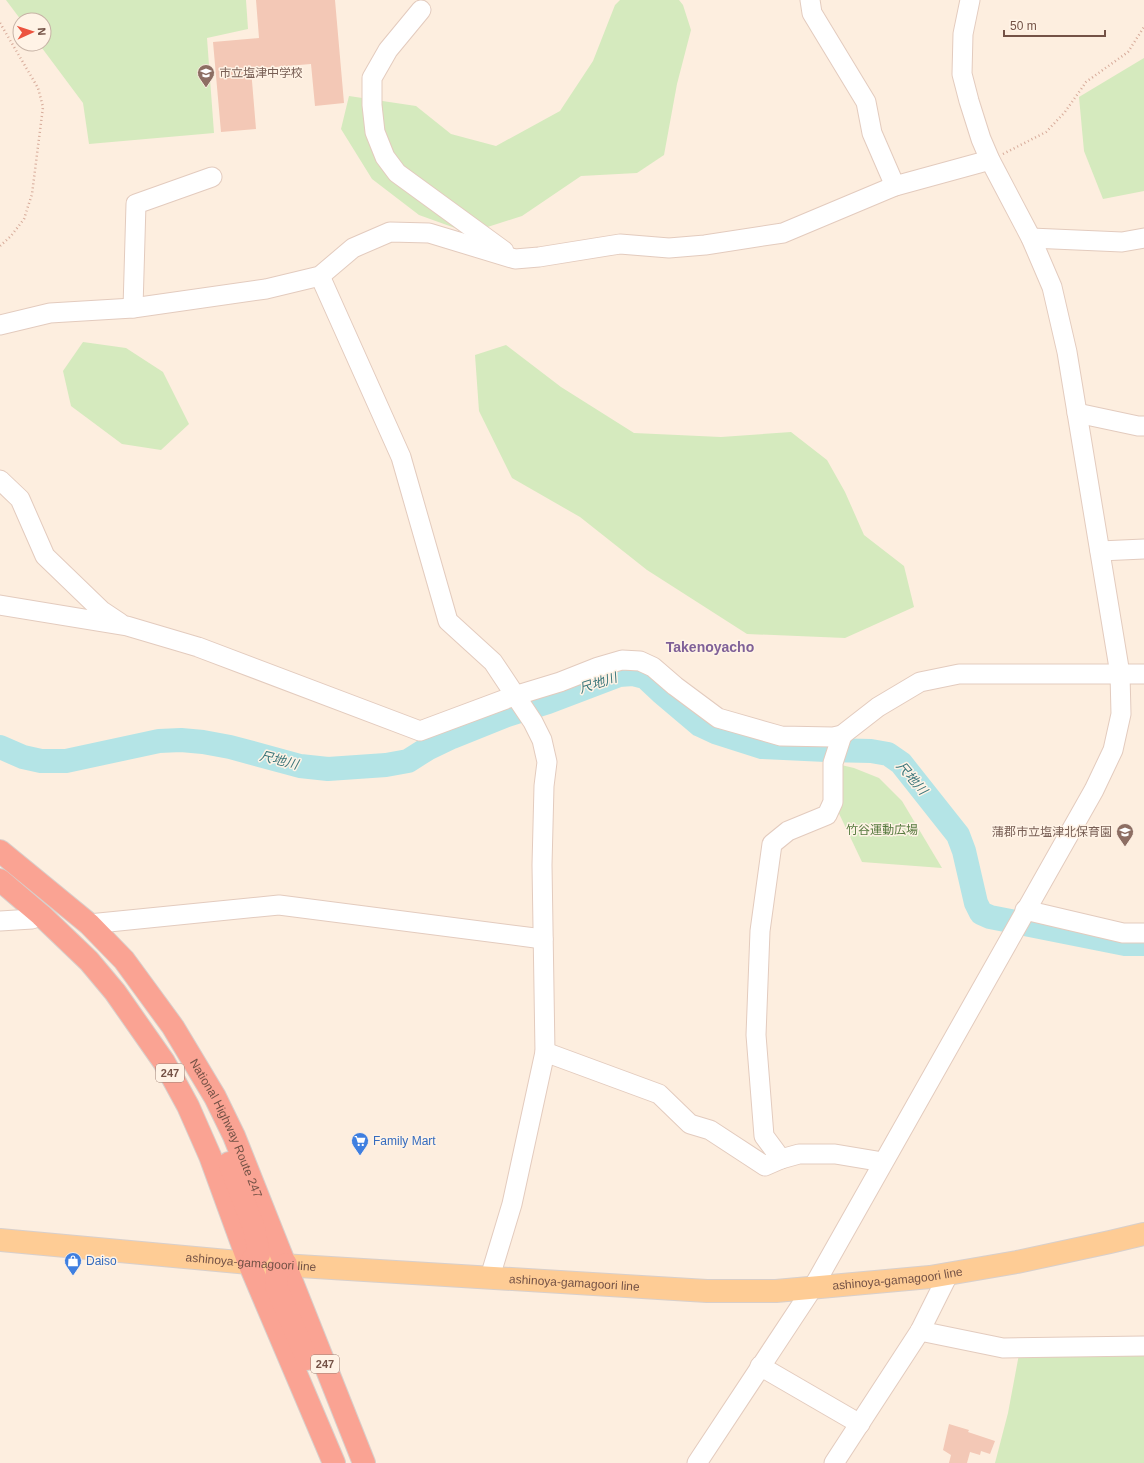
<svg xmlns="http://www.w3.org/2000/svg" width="1144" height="1463" font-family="Arial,'Noto Sans JP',sans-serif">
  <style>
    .green { fill: #d5eabe }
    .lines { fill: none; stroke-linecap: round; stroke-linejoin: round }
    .river { stroke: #b4e4e6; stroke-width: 24 }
    .building { fill: #f3c8b6 }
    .minor-casing { stroke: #e3cbbe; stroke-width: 21 }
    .major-casing { stroke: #d8cfcb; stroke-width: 24 }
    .highway-casing { stroke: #d8cfcb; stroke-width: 24 }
    .path { stroke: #d7ab9a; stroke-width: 2.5; stroke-dasharray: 1 3; stroke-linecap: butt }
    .minor { stroke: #fff; stroke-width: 19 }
    .major { stroke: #fecc95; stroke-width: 22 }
    .highway { stroke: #faa393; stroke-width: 22 }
    .labels { text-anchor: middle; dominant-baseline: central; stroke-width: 3; stroke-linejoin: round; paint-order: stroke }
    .shield { fill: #fff3e6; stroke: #9e8276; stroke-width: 1 }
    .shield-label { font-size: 11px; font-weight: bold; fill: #745246 }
    .education-label { font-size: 12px; fill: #785e54; stroke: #fff3e6; text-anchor: start }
    .park-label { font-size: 12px; fill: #567a3e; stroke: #fff3e6 }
    .street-label { font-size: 12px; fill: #745246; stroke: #fff3e6 }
    .shop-label { font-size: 12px; fill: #366cbe; stroke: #fff3e6; text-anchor: start }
    .water-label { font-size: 13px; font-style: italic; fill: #3a767a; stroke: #fff3e6 }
    .quarter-label { font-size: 14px; font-weight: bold; fill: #806198; stroke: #fff3e6 }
  </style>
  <rect width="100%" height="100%" fill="#fdeedf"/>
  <g class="green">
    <path d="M6,0H246L248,29L207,38L214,133L89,144L83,103L39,44H44V20H21Z"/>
    <path d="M620,0H679L683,5L691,30L677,84L664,155L637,173L581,176L522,216L469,233L419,215L372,179L341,129L349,96L416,106L451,134L496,146L560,111L593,61L615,5Z"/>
    <path d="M1144,58V191L1103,199L1084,151L1079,97Z"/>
    <path d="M83,342L126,348L163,372L189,424L161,450L122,444L71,406L63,371Z"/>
    <path d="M506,345L561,387L634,433L721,437L791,432L827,460L845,492L864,535L904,566L914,607L845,638L747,634L647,570L580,517L512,478L479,411L475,355Z"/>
    <path d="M837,764L854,768L879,778L902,801L942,868L862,862L835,805Z"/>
    <path d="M1022,1338L1144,1354V1463H995L1008,1413Z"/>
  </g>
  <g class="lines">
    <path class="river" d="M0,747L23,757L41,761H66L159,741L181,740L203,742L230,747L300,766L328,769L386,765L408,761L427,749L452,737L507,715L548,702L619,675L633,674L645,677L661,692L700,725L715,732L762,747L826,750L871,751L888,754L901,763L958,835L964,851L976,903L981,913L990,917L1125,944H1144"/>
  </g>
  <g class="building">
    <path d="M256,0H335L344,103L315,106L311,64L251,69L256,129L221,132L213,42L259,38Z"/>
    <path d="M949,1424L969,1430L968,1432L995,1441L990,1454L981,1451L980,1455L970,1452L967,1463H949L951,1455L943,1450Z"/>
  </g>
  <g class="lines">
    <defs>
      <g id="minor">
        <path d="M810,0L812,13L866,102L872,133L895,186"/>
        <path d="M421,10L388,50L372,78V105L375,132L385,157L397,173L504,251"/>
        <path d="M1031,238L1122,242L1144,238"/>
        <path d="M320,276L401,457L448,621L493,662L533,722L542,740L547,762L544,786L542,865L545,1052L512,1204L490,1277"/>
        <path d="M133,308L136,204L212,177"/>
        <path d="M0,325L50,313L133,308L266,289L320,276L353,248L390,232L429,233L515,259L539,257L620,244L669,248L705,245L783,233L895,186L990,160"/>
        <path d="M1077,413L1138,426H1144"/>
        <path d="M0,480L20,499L45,556L102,611L120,623"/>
        <path d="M1100,551L1144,549"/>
        <path d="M0,605L127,626L198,647L420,731L514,696L560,682L598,667L622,660L640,661L653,667L675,686L718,718L781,736L833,737L842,735L878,707L920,682L959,674H1144"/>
        <path d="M1025,910L1123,933H1144"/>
        <path d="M0,921L32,919L41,915"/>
        <path d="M89,924L279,905L543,939"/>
        <path d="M545,1052L659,1094L690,1124L710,1130L765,1166L781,1159L799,1154H835L883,1162"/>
        <path d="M781,1159L764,1136L756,1035L760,931L772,844L788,831L827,815L833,802V763L842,735"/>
        <path d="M920,1331L1003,1348L1144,1346"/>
        <path d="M760,1366L860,1424"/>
        <path d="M697,1463L812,1289L1094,790L1113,750L1121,714L1120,674L1067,352L1052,287L1031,238L990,160L981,139L969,101L962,74L963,34L970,0"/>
        <path d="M834,1463L920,1331L948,1275"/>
      </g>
      <g id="major">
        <path id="s1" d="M0,1240L249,1263L707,1291H776L930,1277L1017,1262L1110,1242L1144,1234"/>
      </g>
      <g id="highway">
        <path id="s2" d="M0,851L89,924L124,960L173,1027L215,1097L234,1136L364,1463"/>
        <path d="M0,880L41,915L89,961L115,992L164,1062L188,1106L210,1156L249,1263L334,1463"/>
        <path d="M229,1163L254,1228L259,1254L253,1259"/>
        <path d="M286,1264L277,1271L276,1286L307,1359"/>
      </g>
    </defs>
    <use href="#minor" class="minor-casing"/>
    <use href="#major" class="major-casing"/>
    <use href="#highway" class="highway-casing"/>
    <g class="path">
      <path d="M0,23L38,88L43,107L32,194L24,219L11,236L0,246"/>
      <path d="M1003,154L1046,132L1065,112L1086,82L1128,52L1144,27"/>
    </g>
    <use href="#minor" class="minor"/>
    <use href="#major" class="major"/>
    <use href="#highway" class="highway"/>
  </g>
  <defs>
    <symbol id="school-pin" viewBox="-11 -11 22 30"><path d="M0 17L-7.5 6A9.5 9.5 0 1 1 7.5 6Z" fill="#8d6e63" stroke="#fff3e6"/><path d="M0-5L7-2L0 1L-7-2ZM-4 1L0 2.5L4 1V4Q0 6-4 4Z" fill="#fff"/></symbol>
    <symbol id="supermarket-pin" viewBox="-11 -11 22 30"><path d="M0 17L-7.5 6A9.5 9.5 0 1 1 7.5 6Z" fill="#3f7fe0" stroke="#fff3e6"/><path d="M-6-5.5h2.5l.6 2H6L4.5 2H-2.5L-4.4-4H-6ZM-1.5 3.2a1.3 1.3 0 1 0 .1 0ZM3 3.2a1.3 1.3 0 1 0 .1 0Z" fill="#fff"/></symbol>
    <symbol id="shop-pin" viewBox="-11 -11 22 30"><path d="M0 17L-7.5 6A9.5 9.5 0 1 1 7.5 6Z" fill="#3f7fe0" stroke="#fff3e6"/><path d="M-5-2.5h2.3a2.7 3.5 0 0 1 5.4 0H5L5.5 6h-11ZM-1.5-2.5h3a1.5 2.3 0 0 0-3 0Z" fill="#fff"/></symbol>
  </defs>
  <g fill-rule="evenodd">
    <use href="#school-pin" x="196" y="63" width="20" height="27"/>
    <use href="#school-pin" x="1115" y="822" width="20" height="27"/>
    <use href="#supermarket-pin" x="350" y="1131" width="20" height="27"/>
    <use href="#shop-pin" x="63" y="1251" width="20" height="27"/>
  </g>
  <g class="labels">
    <g class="shield">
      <rect x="156" y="1064" width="28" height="18" rx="3"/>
      <rect x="311" y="1355" width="28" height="18" rx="3"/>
    </g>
    <g class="shield-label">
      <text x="170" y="1073">247</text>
      <text x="325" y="1364">247</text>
    </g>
    <g class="education-label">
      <text x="219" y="73">市立塩津中学校</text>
      <text x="1112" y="832" text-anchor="end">蒲郡市立塩津北保育園</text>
    </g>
    <g class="park-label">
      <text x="882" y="830">竹谷運動広場</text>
    </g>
    <g class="street-label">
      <text stroke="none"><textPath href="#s2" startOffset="363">National Highway Route 247</textPath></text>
      <text stroke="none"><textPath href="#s1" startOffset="252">ashinoya-gamagoori line</textPath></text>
      <text stroke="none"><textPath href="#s1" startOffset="900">ashinoya-gamagoori line</textPath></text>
      <text stroke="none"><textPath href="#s1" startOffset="576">ashinoya-gamagoori line</textPath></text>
    </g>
    <g class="shop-label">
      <text x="373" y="1141">Family Mart</text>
      <text x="86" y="1261">Daiso</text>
    </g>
    <g class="water-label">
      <text transform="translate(598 683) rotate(-18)">尺地川</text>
      <text transform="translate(279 760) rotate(14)">尺地川</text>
      <text transform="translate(912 778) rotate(49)">尺地川</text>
    </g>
    <g class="quarter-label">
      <text x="710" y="647">Takenoyacho</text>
    </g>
  </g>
  <g transform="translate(32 32) rotate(87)"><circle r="19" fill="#fff3e6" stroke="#c7b3a6"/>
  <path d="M0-3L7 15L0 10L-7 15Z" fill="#ec533f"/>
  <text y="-6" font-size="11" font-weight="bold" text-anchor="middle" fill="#745246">N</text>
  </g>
  <path d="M1004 30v6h101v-6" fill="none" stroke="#745246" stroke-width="2"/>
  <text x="1010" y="30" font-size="12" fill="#745246" stroke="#fff3e6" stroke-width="3" paint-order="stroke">50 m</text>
</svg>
